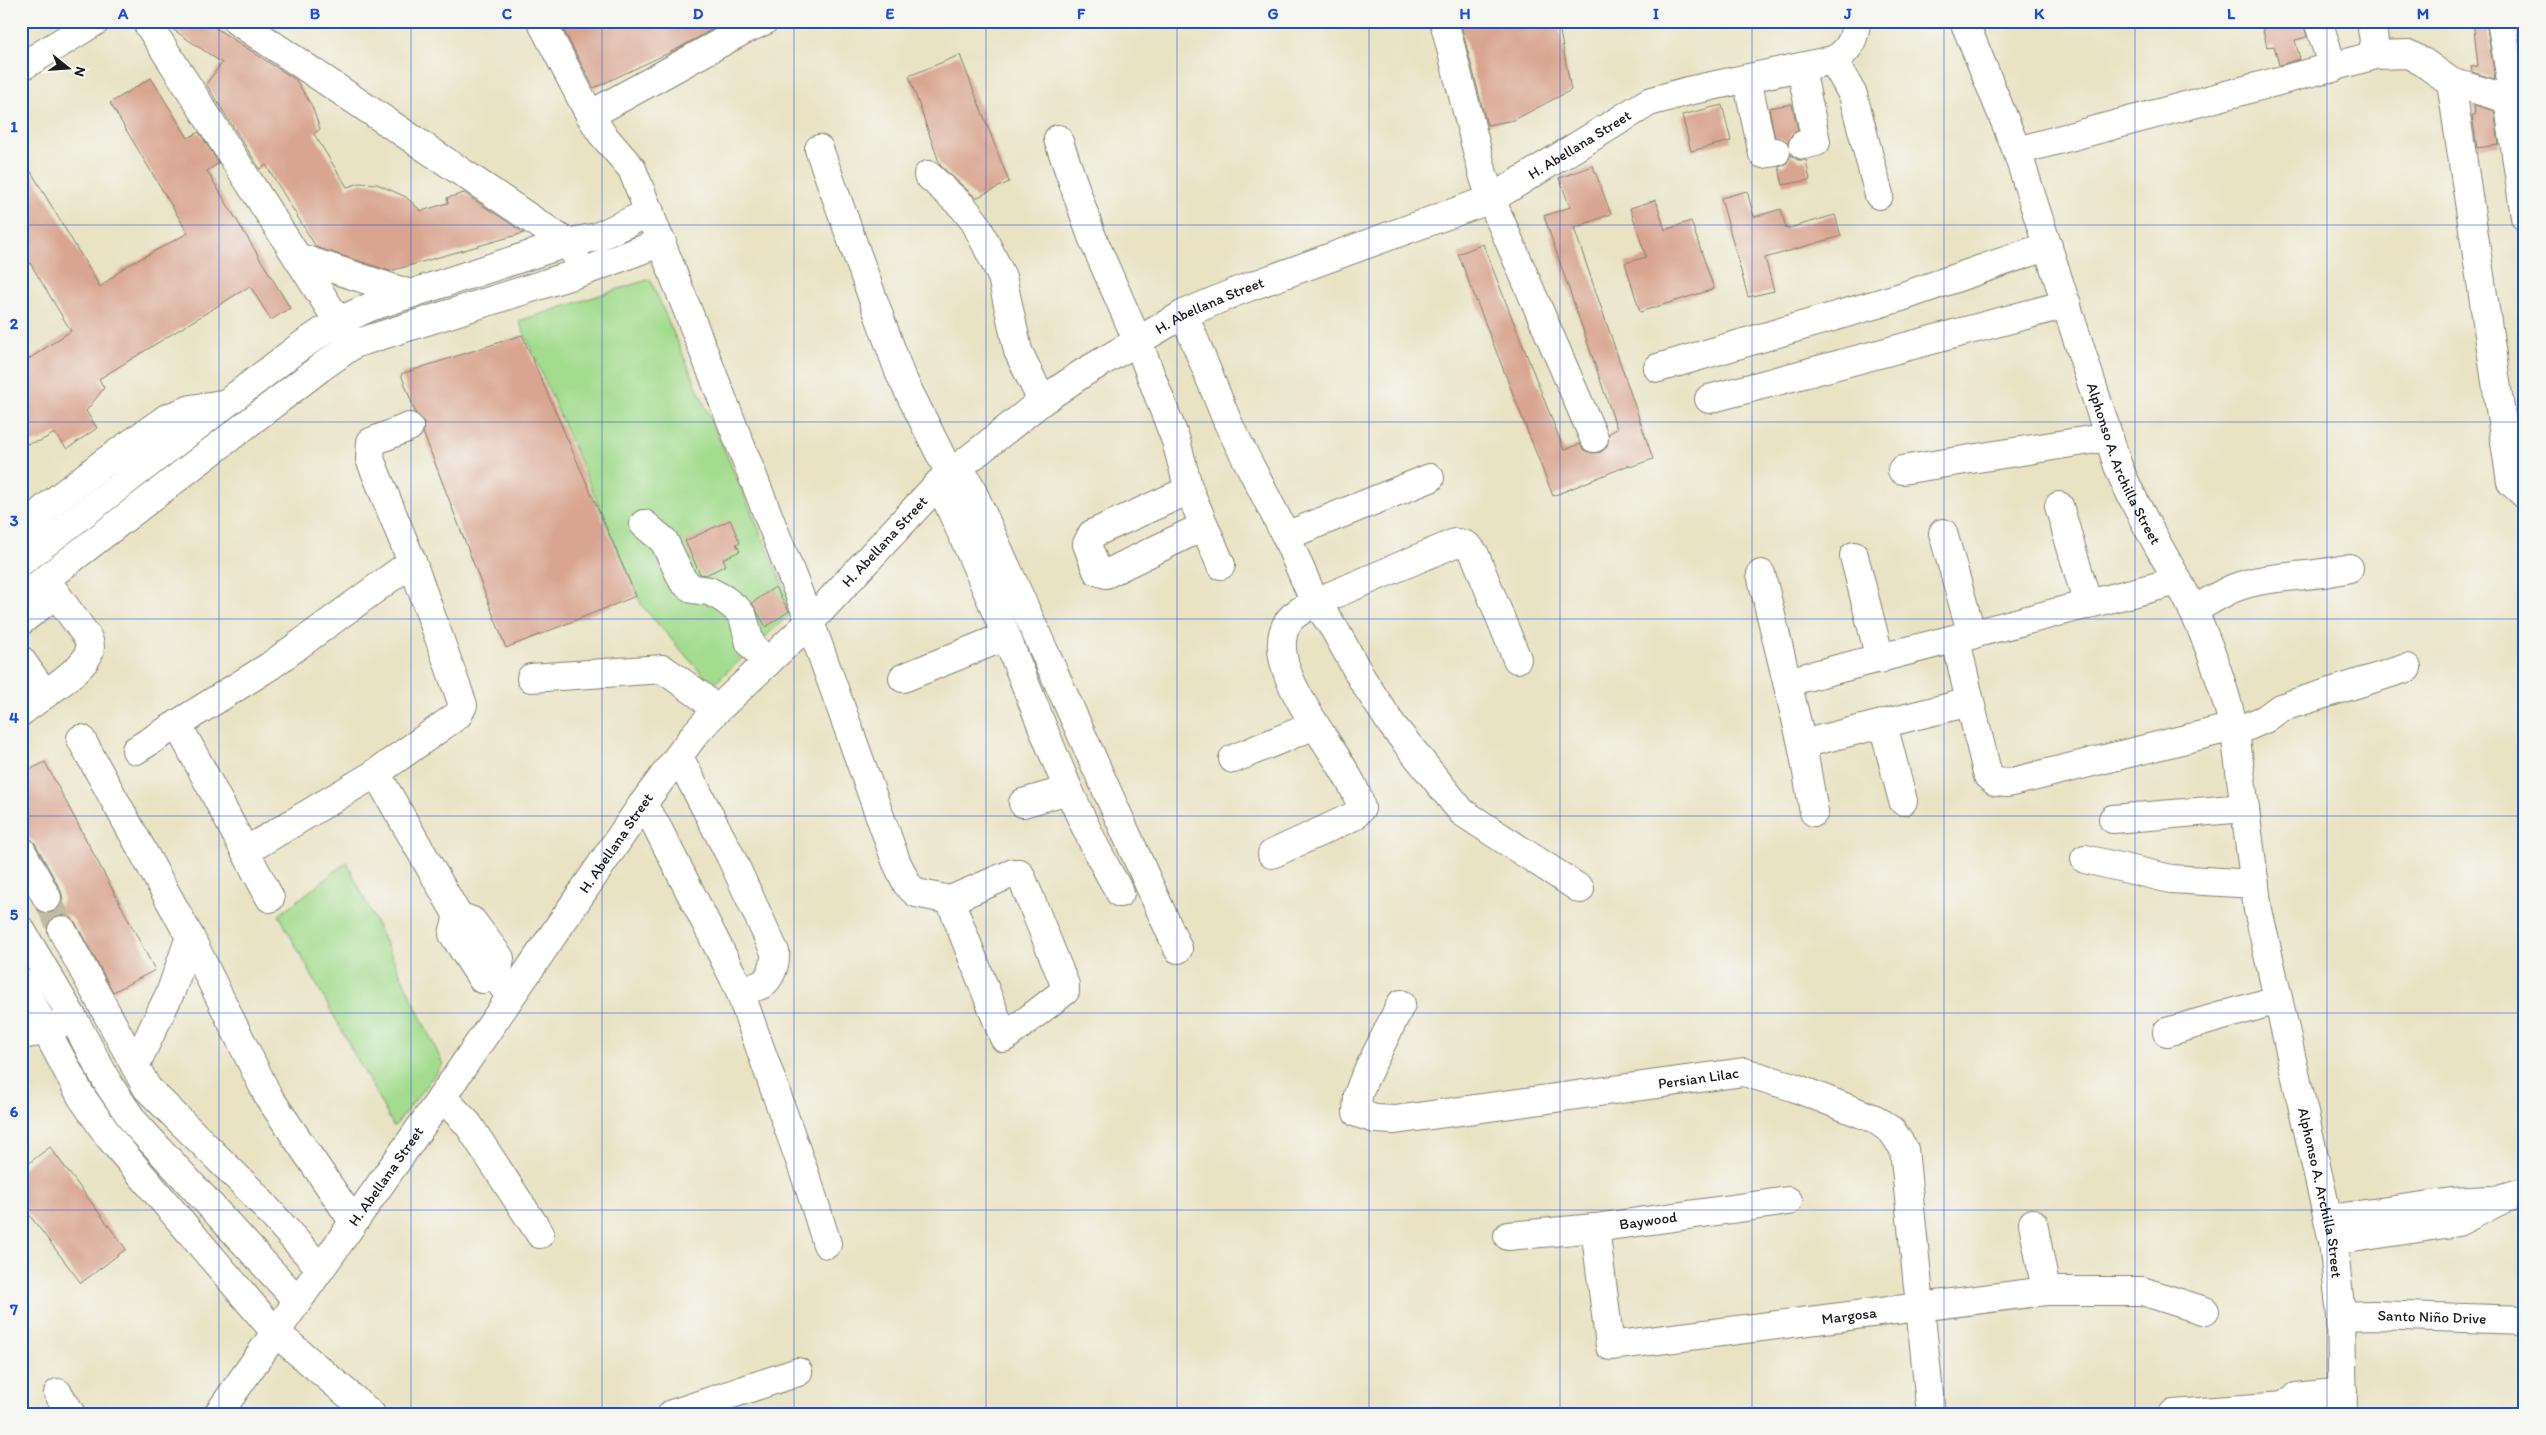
<svg xmlns="http://www.w3.org/2000/svg" width="2546" height="1435" font-family="Itim,sans-serif">
  <style>
    .green { fill: #a3dc8e; stroke: #607c55 }
    .building { fill: #d9a590 }
    .lines { fill: none; stroke-linecap: round; stroke-linejoin: round }
    .minor-tunnel { stroke: #c0bba2; stroke-width: 28; stroke-dasharray: 28 14; stroke-linecap: butt }
    .minor-casing { stroke: #828070; stroke-width: 30 }
    .major-casing { stroke: #828070; stroke-width: 30 }
    .minor { stroke: #fff; stroke-width: 28 }
    .major { stroke: #fff; stroke-width: 28 }
    .grid { fill: none; stroke: #1d4ed8; stroke-width: 1; stroke-opacity: 0.55 }
    .labels { text-anchor: middle; dominant-baseline: central; stroke-width: 5; stroke-linejoin: round; paint-order: stroke }
    .street-label { font-size: 15px; fill: #1c1c1c; stroke: #f6f6f2 }
    .neatline { fill: none; stroke: #1d4ed8; stroke-width: 2 }
    .grid-label { font-size: 16px; text-anchor: middle; font-weight: bold; fill: #1d4ed8 }
  </style>
  <rect width="100%" height="100%" fill="#f6f6f2"/>
  <filter id="ink" filterUnits="userSpaceOnUse"><feTurbulence type="fractalNoise" baseFrequency=".02" numOctaves="2"/><feDisplacementMap in="SourceGraphic" scale="10" xChannelSelector="R" yChannelSelector="G"/><feConvolveMatrix kernelMatrix="1 2 1 2 8 2 1 2 1" color-interpolation-filters="sRGB"/></filter>
  <filter id="wash" filterUnits="userSpaceOnUse"><feTurbulence type="fractalNoise" baseFrequency=".0096" numOctaves="4" result="noise"/><feDisplacementMap in="SourceGraphic" scale="20" xChannelSelector="R" yChannelSelector="G"/><feGaussianBlur stdDeviation="1.12" result="paint"/><feColorMatrix in="noise" values="0 0 0 0 0 0 0 0 0 0 0 0 0 0 0 0 0 1.4 0 .05"/><feComposite in="paint" operator="in"/></filter>
  <g filter="url(#wash)">
    <rect width="100%" height="100%" fill="#e9e3c4"/>
    <g class="green">
      <path d="M650,279L794,610L714,684L702,674L642,606L519,321Z"/>
      <path d="M347,862L443,1064L394,1127L279,915Z"/>
    </g>
    <g id="blocks">
      <g class="building">
        <path d="M165,21H205L296,80L312,106L320,129L314,134L347,187L360,183L377,184L406,197L421,211L448,203L447,198L464,193L524,233L390,271L316,247L266,165L260,169L206,84L222,63L168,26Z"/>
        <path d="M559,21H727L677,49L594,88Z"/>
        <path d="M1460,21H1558L1571,90L1514,120L1487,125Z"/>
        <path d="M2261,21H2303L2307,37L2295,40L2300,59L2279,65L2274,46L2267,47Z"/>
        <path d="M2473,21H2486L2495,79L2472,72L2471,67L2478,66Z"/>
        <path d="M960,55L1009,182L976,198L940,165L909,76Z"/>
        <path d="M151,78L188,138L199,132L219,163L207,171L290,308L271,320L250,286L99,379L104,388L86,411L97,428L67,449L55,433L40,441L21,445V364L71,331L21,248V155L100,287L125,267L188,233L110,103Z"/>
        <path d="M1792,104L1798,131L1792,134L1788,142L1775,137L1769,108Z"/>
        <path d="M1722,105L1731,141L1691,151L1682,115Z"/>
        <path d="M2474,105L2494,111L2499,145L2477,148L2472,115H2475Z"/>
        <path d="M1791,155L1798,160H1806L1810,180L1783,185L1779,167L1786,164Z"/>
        <path d="M1593,166L1611,214L1574,228L1653,459L1630,467L1629,465L1553,496L1458,254L1483,244L1564,450L1580,444L1584,450L1592,453L1601,452L1607,447L1609,433L1617,429L1544,216L1570,207L1559,178Z"/>
        <path d="M1747,191L1754,217L1781,209L1786,229L1835,215L1841,236L1765,258L1774,291L1748,297L1721,198Z"/>
        <path d="M1656,200L1665,230L1691,221L1714,289L1640,312L1625,263L1646,257L1630,208Z"/>
        <path d="M522,335L636,596L506,648L423,432L424,422L416,414L401,374Z"/>
        <path d="M730,520L740,543L736,544L740,551L723,559L726,565L706,575L700,574L685,541Z"/>
        <path d="M775,587L789,611L766,627L752,603Z"/>
        <path d="M45,762L155,970L113,992L75,922L71,917L63,914L55,916L50,921L46,914L54,912L60,907L63,899L61,891L35,843L21,831V774Z"/>
        <path d="M50,1147L126,1249L81,1283L21,1204V1169Z"/>
      </g>
    </g>
  </g>
  <g filter="url(#ink)">
    <use href="#blocks" fill-opacity="0" stroke="#828070" stroke-width="1"/>
    <g class="lines">
      <path class="minor-tunnel" d="M47,898L62,930"/>
      <defs>
        <g id="minor">
          <path d="M146,21L347,335"/>
          <path d="M237,21L567,243L575,254"/>
          <path d="M541,21L590,115L602,134L632,169L810,622L896,861L907,884L916,893L950,900L1013,873H1019L1021,876L1065,985V991L1004,1038L950,900"/>
          <path d="M1444,21L1483,174L1491,199L1594,438"/>
          <path id="s1" d="M1964,21L2017,151L2118,466C2135,507 2157,543 2178,581C2205,628 2222,680 2235,732L2258,910L2333,1241L2341,1316L2343,1414"/>
          <path d="M2318,21L2333,68"/>
          <path d="M2371,21L2376,55"/>
          <path d="M2501,21L2514,98"/>
          <path d="M1833,60L1853,95L1879,195"/>
          <path d="M21,67L96,21"/>
          <path d="M1801,68L1816,142L1803,145"/>
          <path d="M1747,79L1763,154L1776,152"/>
          <path d="M2451,82L2511,482L2525,495"/>
          <path d="M2508,99L2525,217"/>
          <path d="M590,115L742,31L764,21"/>
          <path d="M1058,139L1092,237L1138,342L1176,441L1189,490L1221,565"/>
          <path d="M819,149L900,374L950,474"/>
          <path d="M2017,151L2376,55L2408,54L2423,62L2451,82L2508,99L2525,97"/>
          <path d="M928,175L963,207L975,222L1002,277L1018,351L1042,401"/>
          <path d="M297,257L410,294"/>
          <path d="M1184,314L1228,423L1286,536L1312,596L1335,630L1362,679L1392,725L1462,812L1580,889"/>
          <path d="M1658,368L1901,297L2048,246"/>
          <path d="M1709,399L2067,304"/>
          <path d="M958,466L969,484L1178,949"/>
          <path d="M1902,470L2109,437"/>
          <path d="M939,483C962,534 986,585 1006,636C1042,724 1073,812 1120,893"/>
          <path d="M1189,490L1092,534L1087,544L1097,571L1106,574L1204,526"/>
          <path d="M2059,506L2088,605"/>
          <path d="M644,524L664,541L683,581L693,589L709,591L724,599L738,610L743,617L750,643L767,663"/>
          <path d="M1943,533L1972,635"/>
          <path d="M1286,536L1430,478"/>
          <path d="M21,543L28,528L43,510L102,464L167,418L191,409L222,404"/>
          <path d="M1854,556L1880,659"/>
          <path d="M21,562L298,348L337,322L370,307L567,243L597,237L650,212"/>
          <path d="M1761,574L1802,744L1814,812"/>
          <path d="M21,598L320,368L354,344L588,270L662,242"/>
          <path d="M2193,611C2206,603 2220,594 2234,588C2270,574 2312,578 2349,568"/>
          <path d="M21,621L56,594"/>
          <path d="M1956,640L1970,702"/>
          <path d="M21,660L45,694"/>
          <path d="M531,678L663,669L701,696L716,711"/>
          <path d="M903,678L1006,636"/>
          <path d="M1787,682L2178,581"/>
          <path d="M21,712C37,699 79,673 87,657C92,648 90,642 86,635L46,580"/>
          <path d="M1883,724L1903,801"/>
          <path d="M178,725L270,898"/>
          <path d="M2235,732L2265,719L2280,708L2407,668"/>
          <path d="M81,739L190,937L268,1096L353,1221"/>
          <path d="M1802,744L1970,702L1988,776L1996,782L2008,783L2234,727"/>
          <path d="M136,750L270,666L412,562"/>
          <path d="M679,757L730,855L775,952C776,966 769,985 754,987C749,988 743,987 738,986"/>
          <path d="M1233,759L1315,725"/>
          <path d="M376,773L458,916L472,921L500,958L497,977L510,997"/>
          <path d="M1023,803L1068,790"/>
          <path d="M642,805L655,823L738,986L810,1189L827,1244"/>
          <path d="M2113,819L2245,808"/>
          <path d="M21,850L47,898"/>
          <path d="M246,851L376,773L458,715L463,705L412,562L370,459L371,442L409,427"/>
          <path d="M1272,854L1354,816L1361,808C1351,759 1257,672 1288,622C1294,613 1307,607 1316,602L1455,543C1466,543 1470,547 1475,555L1517,659"/>
          <path d="M2085,859L2171,879L2255,884"/>
          <path d="M458,916L453,934L482,979L497,977"/>
          <path d="M21,930L73,1018L109,1085L134,1122L297,1300"/>
          <path d="M62,930L147,1088L252,1192L320,1268"/>
          <path d="M21,983L81,1096L110,1138L275,1332L371,1414"/>
          <path id="s2" d="M1401,1004L1364,1079L1358,1095L1357,1113L1375,1119L1395,1120L1744,1072L1793,1087L1875,1119L1892,1131L1904,1149L1931,1414"/>
          <path d="M2167,1032L2277,1000"/>
          <path d="M21,1035L47,1031L63,1023"/>
          <path d="M135,1066L171,991L190,937"/>
          <path d="M442,1097L468,1124L540,1234"/>
          <path d="M2329,1219L2452,1202L2491,1200"/>
          <path d="M2033,1223L2046,1291"/>
          <path id="s3" d="M1595,1228L1610,1346L2046,1291H2142L2205,1311"/>
          <path id="s4" d="M1508,1236L1595,1228L1788,1201"/>
          <path d="M2333,1241L2458,1222L2503,1199L2525,1192"/>
          <path id="s5" d="M2341,1316L2373,1315L2525,1320"/>
          <path d="M58,1393L71,1414"/>
          <path d="M672,1414L798,1372"/>
          <path d="M2173,1414L2284,1406L2296,1397L2343,1392"/>
        </g>
        <g id="major">
          <path id="s6" d="M218,1414L442,1097L642,805L695,734L716,711L810,622L939,483L1042,401L1083,373L1184,314L1238,291L1491,199L1649,102L1688,91L1833,60C1849,52 1855,39 1856,21"/>
        </g>
      </defs>
      <use href="#minor" class="minor-casing"/>
      <use href="#major" class="major-casing"/>
      <use href="#minor" class="minor"/>
      <use href="#major" class="major"/>
    </g>
  </g>
  <path class="grid" d="M219,21V1414M411,21V1414M602,21V1414M794,21V1414M986,21V1414M1177,21V1414M1369,21V1414M1560,21V1414M1752,21V1414M1944,21V1414M2135,21V1414M2327,21V1414M21,225H2525M21,422H2525M21,619H2525M21,816H2525M21,1013H2525M21,1210H2525"/>
  <g class="labels">
    <g class="street-label">
      <text stroke="none"><textPath href="#s6" startOffset="1911">H. Abellana Street</textPath></text>
      <text stroke="none"><textPath href="#s6" startOffset="1506">H. Abellana Street</textPath></text>
      <text stroke="none"><textPath href="#s1" startOffset="471">Alphonso A. Archilla Street</textPath></text>
      <text stroke="none"><textPath href="#s6" startOffset="1101">H. Abellana Street</textPath></text>
      <text stroke="none"><textPath href="#s6" startOffset="696">H. Abellana Street</textPath></text>
      <text stroke="none"><textPath href="#s2" startOffset="464">Persian Lilac</textPath></text>
      <text stroke="none"><textPath href="#s6" startOffset="291">H. Abellana Street</textPath></text>
      <text stroke="none"><textPath href="#s1" startOffset="1232">Alphonso A. Archilla Street</textPath></text>
      <text stroke="none"><textPath href="#s4" startOffset="141">Baywood</textPath></text>
      <text stroke="none"><textPath href="#s3" startOffset="360">Margosa</textPath></text>
      <text stroke="none"><textPath href="#s5" startOffset="91">Santo Niño Drive</textPath></text>
    </g>
  </g>
  <rect width="2546" height="1435" fill="none" stroke="#f6f6f2" stroke-width="55"/>
  <g transform="translate(68 68) rotate(107)" stroke="#f6f6f2" stroke-width="4" paint-order="stroke">
  <path d="M0-4L9 19L0 12L-9 19Z" fill="#1c1c1c"/>
  <text y="-8" font-size="14" font-weight="bold" text-anchor="middle" fill="#1c1c1c">N</text>
  </g>
  <rect x="28" y="28" width="2490" height="1380" class="neatline"/>
  <g class="grid-label">
    <text x="123" y="19">A</text>
    <text x="315" y="19">B</text>
    <text x="507" y="19">C</text>
    <text x="698" y="19">D</text>
    <text x="890" y="19">E</text>
    <text x="1081" y="19">F</text>
    <text x="1273" y="19">G</text>
    <text x="1465" y="19">H</text>
    <text x="1656" y="19">I</text>
    <text x="1848" y="19">J</text>
    <text x="2039" y="19">K</text>
    <text x="2231" y="19">L</text>
    <text x="2423" y="19">M</text>
    <text x="14" y="132">1</text>
    <text x="14" y="329">2</text>
    <text x="14" y="526">3</text>
    <text x="14" y="723">4</text>
    <text x="14" y="920">5</text>
    <text x="14" y="1117">6</text>
    <text x="14" y="1315">7</text>
  </g>
</svg>
